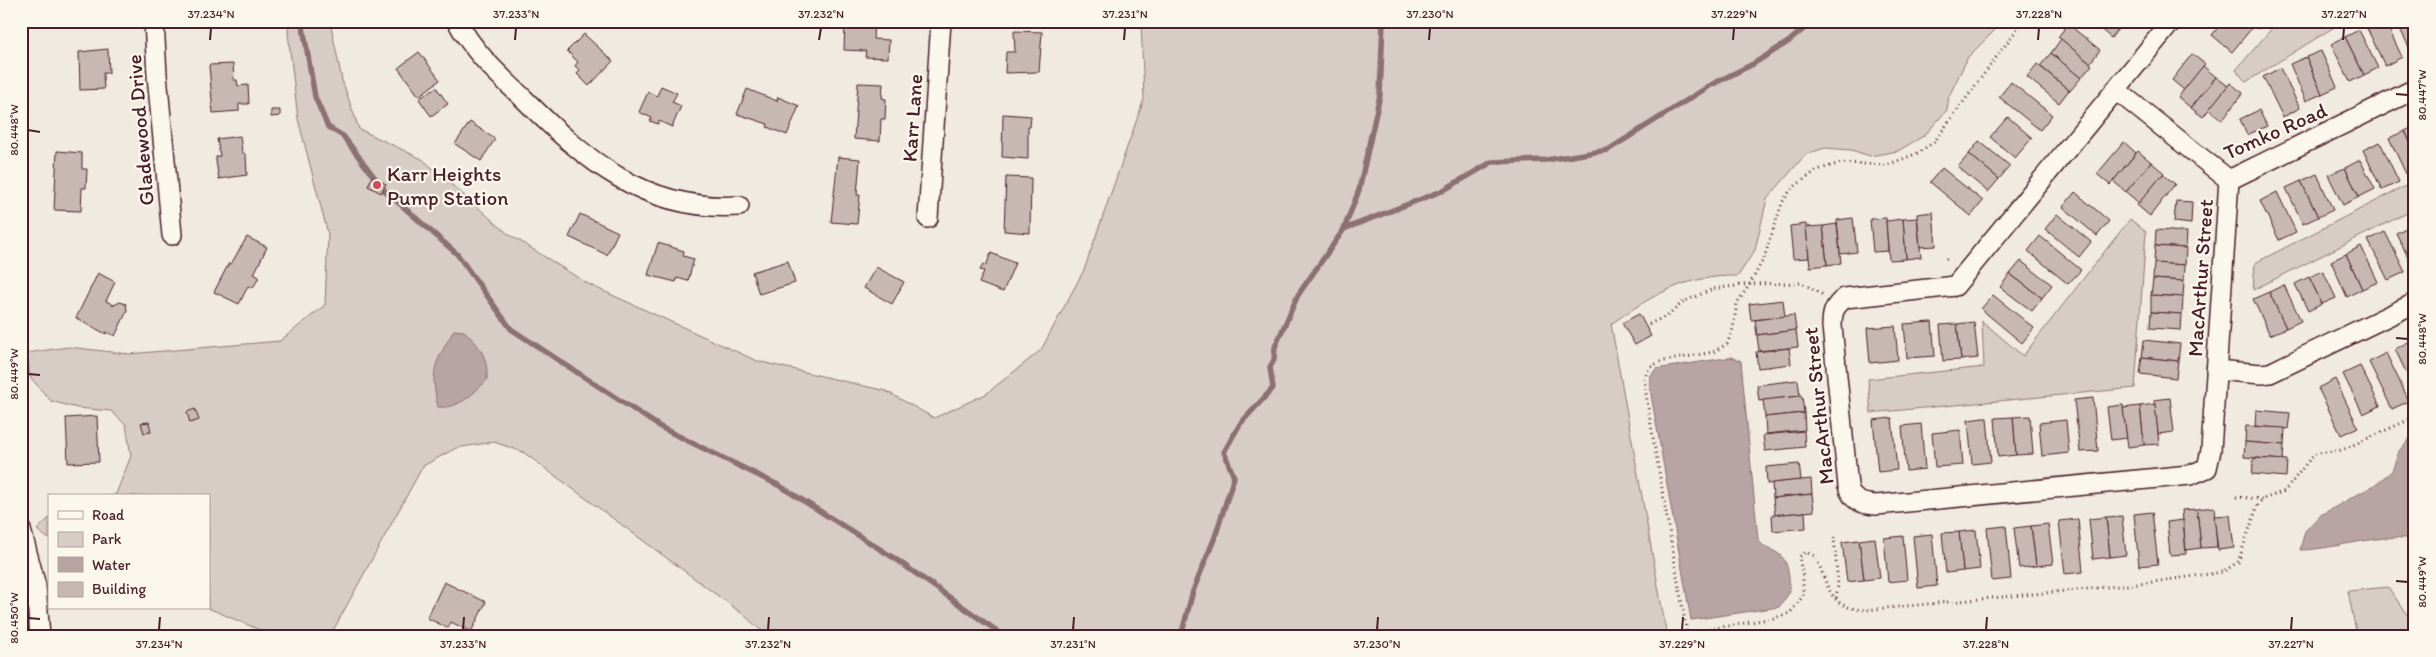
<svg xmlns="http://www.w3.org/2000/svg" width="2436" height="657" font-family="Itim,sans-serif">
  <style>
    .green { fill: #d8ccc6; stroke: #917678 }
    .water { fill: #b8a4a2; stroke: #8c6f72 }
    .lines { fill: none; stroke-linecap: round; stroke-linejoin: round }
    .stream { stroke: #8c6f72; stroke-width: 5.5 }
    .building { fill: #c8b8b3; stroke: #4a1f2b }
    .minor-casing { stroke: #4a1f2b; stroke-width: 22 }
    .path { stroke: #4a1f2b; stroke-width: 3; stroke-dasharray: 1 4; stroke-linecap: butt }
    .minor { stroke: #fbf7ec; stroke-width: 19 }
    .ticks { fill: none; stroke: #4a1f2b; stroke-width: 2 }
    .poi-dot { fill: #d1495b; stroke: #fbf7ec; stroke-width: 2 }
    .labels { text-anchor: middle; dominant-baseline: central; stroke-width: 4.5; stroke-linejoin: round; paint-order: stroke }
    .street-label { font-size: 21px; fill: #4a1f2b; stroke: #fbf7ec }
    .poi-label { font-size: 21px; fill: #4a1f2b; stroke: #fbf7ec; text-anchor: start }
    .neatline { fill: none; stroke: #4a1f2b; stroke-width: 2 }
    .ticks-label { font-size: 12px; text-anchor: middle; fill: #4a1f2b }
  </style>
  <rect width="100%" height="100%" fill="#f0eae0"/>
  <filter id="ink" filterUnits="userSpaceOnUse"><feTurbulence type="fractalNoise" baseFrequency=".02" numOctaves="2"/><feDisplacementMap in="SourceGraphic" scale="10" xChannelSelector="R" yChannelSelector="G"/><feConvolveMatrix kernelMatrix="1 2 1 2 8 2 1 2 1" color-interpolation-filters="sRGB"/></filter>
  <g filter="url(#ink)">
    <g class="green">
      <path d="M289,21H330L342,80L359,129L422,159L507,233L588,284L757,361L886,391L934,418L986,394L1041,350L1084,270L1144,99L1141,21H2004L1968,57L1949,96L1947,110L1925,135L1898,151L1870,156L1851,150L1825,148L1806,154L1767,199L1755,250L1738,276C1686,275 1652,295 1611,324L1667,636H767L744,615L523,452L494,442L456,448L423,466L330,636H274L208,608L209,496H111L116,494L131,456L126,425L111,411L77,408L51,401L30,377L27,353L68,347L129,354L280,341L325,305L328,234L298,119L288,33Z"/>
      <path d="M2278,21H2344L2246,82L2236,70Z"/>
      <path d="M2415,181V209L2253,290L2255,263Z"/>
      <path d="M2130,219L2146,232L2135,388L1871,413L1868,379L1984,367L1982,321L2023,356Z"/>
      <path d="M49,518V539L37,530Z"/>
      <path d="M2388,587L2415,626V636H2357L2348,591Z"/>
    </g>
    <g class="water">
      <path d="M454,330L464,331C481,346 488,358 487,380C473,394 459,409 438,407C429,369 436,362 454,330Z"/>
      <path d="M1732,357L1741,361L1758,539C1763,549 1772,548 1780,555C1790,563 1789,581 1790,592L1779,607L1691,620L1649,383L1651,375L1656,369Z"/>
      <path d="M2415,432V540C2385,531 2334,550 2300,550L2305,531L2319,516L2373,486L2392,471L2399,451Z"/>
    </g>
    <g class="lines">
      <g class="stream">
        <path d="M302,21L315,97L328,127L343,136L384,190L457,254L511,329L662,428L780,486L894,558L1004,636"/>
        <path d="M1344,229L1442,191L1492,162L1546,160L1608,150L1711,85L1753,64L1788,42L1813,21"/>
        <path d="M1181,636L1193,591L1215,537L1234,477L1224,452L1240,424L1273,388L1270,367L1274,360L1275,347L1298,295L1344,229L1359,190L1380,95L1383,21"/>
      </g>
    </g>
    <g class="building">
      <path d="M366,21H385L367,26Z"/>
      <path d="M845,21H874L873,39L889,40L888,58L865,57L866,51L844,50Z"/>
      <path d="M2091,21H2117L2121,25L2111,38Z"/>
      <path d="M2223,21H2242L2251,29L2232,52L2212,35Z"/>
      <path d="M2249,21H2265L2259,29Z"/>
      <path d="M2375,21H2385L2402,57L2385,66L2366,26Z"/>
      <path d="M2396,21H2415V51L2412,53Z"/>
      <path d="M2068,24L2100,50L2090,63L2058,37Z"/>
      <path d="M2359,30L2378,68L2364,75L2345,37Z"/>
      <path d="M1014,31L1042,32L1039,72L1005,73L1006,52H1015Z"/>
      <path d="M584,34L613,61L589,86L577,74L580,70L575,66L578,62L567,51Z"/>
      <path d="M2345,37L2364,75L2350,82L2331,44Z"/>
      <path d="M2061,39L2092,65L2081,78L2051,53Z"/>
      <path d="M108,49L109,73H103L104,89L80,90L79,52Z"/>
      <path d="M2321,51L2337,87L2322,94L2306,57Z"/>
      <path d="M419,52L440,80L419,96L398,68Z"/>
      <path d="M2051,53L2081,78L2070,91L2040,66Z"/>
      <path d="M2192,54L2205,64L2184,90L2172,80Z"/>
      <path d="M2306,57L2322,94L2306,101L2290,64Z"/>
      <path d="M233,64L234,80H237L238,86L248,85L249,104H239V111L213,113L209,65Z"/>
      <path d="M2037,64L2069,90L2059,103L2027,77Z"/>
      <path d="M2203,66L2216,77L2191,108L2178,97Z"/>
      <path d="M2280,68L2300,108L2283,117L2263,77Z"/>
      <path d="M2216,77L2228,86L2203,117L2191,108Z"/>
      <path d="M2011,82L2052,115L2040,130L1999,97Z"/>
      <path d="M858,83L883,84L882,98L886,99L885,119H881L880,141L854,139Z"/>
      <path d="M2230,83L2243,93L2222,120L2209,109Z"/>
      <path d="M661,86L677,93L672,102L681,106L672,127L659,121L658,124L650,121L652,118L639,112L648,92L657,96Z"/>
      <path d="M436,87L448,104L431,116L419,99Z"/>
      <path d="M747,89L777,101L778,97L799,106L787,135L767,127L768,124L737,114Z"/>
      <path d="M271,110H280V116L271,117Z"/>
      <path d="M2259,110L2267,126L2247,135L2240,119Z"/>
      <path d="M1003,114L1031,116L1030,127H1028V159L1002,157Z"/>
      <path d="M2008,117L2032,138L2015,158L1990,137Z"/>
      <path d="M470,122L495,139L481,161L455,144Z"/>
      <path d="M2415,126V153L2405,131Z"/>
      <path d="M2405,131L2415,153V170L2406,174L2389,138Z"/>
      <path d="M240,136L242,152L246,155L247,175L219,179L216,161V157L220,156L217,139Z"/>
      <path d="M1979,141L2010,166L1999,179L1969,154Z"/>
      <path d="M2124,142L2136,153L2110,185L2097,174Z"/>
      <path d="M2380,142L2399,182L2382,190L2363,150Z"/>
      <path d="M57,151L82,153V169H87L86,188H82L81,211L54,210Z"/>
      <path d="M2138,151L2151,162L2126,192L2113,181Z"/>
      <path d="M1969,154L1999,179L1988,192L1958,167Z"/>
      <path d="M838,157L860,159L857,195H860L857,224L831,222Z"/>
      <path d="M2360,160L2375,189L2359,197L2345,168Z"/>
      <path d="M2151,162L2164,173L2139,203L2126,192Z"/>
      <path d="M1942,168L1983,201L1971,216L1930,182Z"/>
      <path d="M2345,168L2359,197L2343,205L2328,175Z"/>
      <path d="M2163,174L2175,184L2150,216L2137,205Z"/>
      <path d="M2317,174L2333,210L2318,217L2301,181Z"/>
      <path d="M372,177L386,184L381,193L368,186Z"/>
      <path d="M1006,177L1031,178L1030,233L1004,231Z"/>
      <path d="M2301,181L2318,217L2303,224L2286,188Z"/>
      <path d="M2075,192L2109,221L2097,236L2063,207Z"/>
      <path d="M2277,192L2296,232L2279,240L2260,201Z"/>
      <path d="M2176,201L2192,202L2191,224L2174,222Z"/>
      <path d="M1933,212L1936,246L1920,247L1917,214Z"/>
      <path d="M580,214L618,232L607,255L569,237Z"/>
      <path d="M2057,214L2091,242L2079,257L2045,229Z"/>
      <path d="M1853,218L1857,252L1840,254L1837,220Z"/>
      <path d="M1886,218L1888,251L1873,252L1870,219Z"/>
      <path d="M1917,218L1921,257L1906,259L1903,219Z"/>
      <path d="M1903,219L1906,259L1889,260L1886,221Z"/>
      <path d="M1806,224L1809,258L1793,259L1790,226Z"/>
      <path d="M1837,224L1841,263L1827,265L1823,226Z"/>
      <path d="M2415,224V235L2410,226Z"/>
      <path d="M1823,226L1827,265L1810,267L1806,227Z"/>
      <path d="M2410,226L2415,235V261L2411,263L2396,233Z"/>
      <path d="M2156,230L2187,232L2186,248L2155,246Z"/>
      <path d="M2385,232L2405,272L2388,280L2368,240Z"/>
      <path d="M2040,236L2081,270L2068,284L2028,251Z"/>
      <path d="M247,237L267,247L254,274L259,277L253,288L248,286L239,304L214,292L229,263L231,264Z"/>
      <path d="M658,243L684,251L683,256L694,259L688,281L677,278L676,282L648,275Z"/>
      <path d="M2155,246L2186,248L2185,265L2154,263Z"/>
      <path d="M2361,246L2378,282L2362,289L2346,254Z"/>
      <path d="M991,253L1015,263L1003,292L979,283L984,271L980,270L983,264L986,266Z"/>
      <path d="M2346,254L2362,289L2347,297L2331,261Z"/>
      <path d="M788,261L795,283L759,294L752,272Z"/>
      <path d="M2021,261L2052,285L2042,298L2010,274Z"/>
      <path d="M2154,263L2185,265L2184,281L2153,279Z"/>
      <path d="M876,267L904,282L892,304L864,288Z"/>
      <path d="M2323,271L2336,298L2322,304L2309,277Z"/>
      <path d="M98,273L115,282L106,301L114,305L120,302L126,304L127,311L115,336L106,332V334L76,318Z"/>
      <path d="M2010,274L2042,298L2032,311L2000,287Z"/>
      <path d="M2309,277L2322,304L2308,311L2295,284Z"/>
      <path d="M2153,279L2184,281L2183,297L2151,295Z"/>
      <path d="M2284,285L2301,321L2286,328L2269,292Z"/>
      <path d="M2269,292L2286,328L2270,335L2253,299Z"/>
      <path d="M1993,295L2034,328L2022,343L1981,309Z"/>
      <path d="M2151,295L2183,297L2182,314L2151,312Z"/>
      <path d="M1783,300L1785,317L1751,320L1749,304Z"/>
      <path d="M2151,312L2182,314L2181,330L2150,328Z"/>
      <path d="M1639,314L1651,336L1635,345L1622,323Z"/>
      <path d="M1794,315L1796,330L1757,335L1755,320Z"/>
      <path d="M1932,322L1935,356L1907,358L1904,324Z"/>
      <path d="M1974,322L1978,358L1961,360L1957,324Z"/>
      <path d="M1957,324L1961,360L1943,361L1940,325Z"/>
      <path d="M1895,326L1898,360L1870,363L1867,328Z"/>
      <path d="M1796,330L1798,347L1759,351L1757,335Z"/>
      <path d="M2144,340L2180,344L2178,361L2142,357Z"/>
      <path d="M2412,340L2415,347L2414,389L2395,349Z"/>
      <path d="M1789,348L1791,364L1758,368L1756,352Z"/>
      <path d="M2386,353L2409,401L2392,409L2369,362Z"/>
      <path d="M2142,357L2178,361L2176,378L2140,374Z"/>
      <path d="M2360,366L2380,406L2363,414L2343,374Z"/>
      <path d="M2335,379L2358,427L2341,435L2318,388Z"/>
      <path d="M1798,380L1800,396L1759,401L1757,385Z"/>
      <path d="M1800,396H1802L1804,413L1765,417L1763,400Z"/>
      <path d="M2093,398L2098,451L2080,452L2074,400Z"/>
      <path d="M2170,398L2174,432L2158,434L2154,400Z"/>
      <path d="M2155,404L2159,444L2144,445L2140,406Z"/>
      <path d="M2123,405L2127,438L2111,440L2107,407Z"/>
      <path d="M2140,406L2144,445L2128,447L2123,408Z"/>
      <path d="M195,409L199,420L190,423L187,412Z"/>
      <path d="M2256,410L2290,413L2288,429L2255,426Z"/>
      <path d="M1804,413L1805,430L1766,434L1765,417Z"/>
      <path d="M97,416L99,462L68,463L66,418Z"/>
      <path d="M2030,416L2033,454L2016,455L2013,417Z"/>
      <path d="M2013,417L2016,455L1998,457L1995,418Z"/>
      <path d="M1892,418L1897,470L1878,472L1873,420Z"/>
      <path d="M1983,418H1987L1991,462L1972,464L1968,420Z"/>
      <path d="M2066,420L2069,453L2042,456L2039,423Z"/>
      <path d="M149,422L151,432L144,433L141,423Z"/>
      <path d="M1921,424L1925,469L1906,471L1902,426Z"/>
      <path d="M2246,426L2285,428L2284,445L2245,442Z"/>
      <path d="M1960,430L1963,465L1935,467L1932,433Z"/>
      <path d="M1804,431L1805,447L1765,451L1763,435Z"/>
      <path d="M2245,442L2284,445L2283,460L2244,457Z"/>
      <path d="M2254,458L2287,460L2286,477L2252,474Z"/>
      <path d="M1799,464L1801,480L1767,484L1766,467Z"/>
      <path d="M1811,479L1812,494L1773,498L1772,483Z"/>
      <path d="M1812,494L1814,511L1775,515L1773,498Z"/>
      <path d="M2214,507L2217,547L2201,548L2197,509Z"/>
      <path d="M2197,509L2201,548L2186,550L2182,510Z"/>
      <path d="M1805,512L1806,528L1773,531L1772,515Z"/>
      <path d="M2152,512L2158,564L2139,566L2134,514Z"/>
      <path d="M2230,515L2234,548L2218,550L2214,516Z"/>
      <path d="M2122,516L2126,555L2110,557L2106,517Z"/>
      <path d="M2106,517L2110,557L2093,559L2089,519Z"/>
      <path d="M2078,519L2083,572L2065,574L2059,521Z"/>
      <path d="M2183,520L2186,554L2170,555L2167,522Z"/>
      <path d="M2048,524L2053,564L2036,566L2031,526Z"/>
      <path d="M2006,526L2011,579L1992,581L1987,528Z"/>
      <path d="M2031,526L2036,566L2019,568L2014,528Z"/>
      <path d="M1976,530L1980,569L1963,571L1959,532Z"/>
      <path d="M1959,532L1963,571L1946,573L1942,533Z"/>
      <path d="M1932,534L1937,586L1918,588L1913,536Z"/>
      <path d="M1903,536L1907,580L1888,582L1884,538Z"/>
      <path d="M1875,538L1880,578L1864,580L1859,540Z"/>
      <path d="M1859,540L1864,580L1847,582L1842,542Z"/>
      <path d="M444,582L486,602L471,632L451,622L448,628L427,618Z"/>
    </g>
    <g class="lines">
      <defs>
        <g id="minor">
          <path d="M154,21L157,75L172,235"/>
          <path d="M457,21C474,53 499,75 524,99C585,160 646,212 739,206"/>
          <path d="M2172,21L1955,286L1845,298C1834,306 1832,313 1832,326L1848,486C1852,501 1861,504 1876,505L2190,475L2207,468L2211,450L2229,180"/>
          <path d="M2116,90L2229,180L2415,89"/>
          <path d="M928,218L941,21"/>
          <path d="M2216,370L2261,374L2270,373L2415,303"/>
          <path d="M21,530L36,586L40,636"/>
        </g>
      </defs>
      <use href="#minor" class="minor-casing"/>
      <g class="path">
        <path d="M2023,21L1934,142L1918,153L1887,165L1841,163L1817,170L1791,189L1782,203L1764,258L1750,284L1737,303L1733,329L1727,344L1713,352L1659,362L1649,368L1644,379L1649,414L1687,633L1774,618L1790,613L1803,596V577L1799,557L1806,552L1815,556C1829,583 1826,608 1865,610L2139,584L2223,572L2238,562L2258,504L2263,499L2285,491L2309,460L2317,453L2342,450L2415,417"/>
        <path d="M1946,259L1947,258"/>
        <path d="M1649,324L1669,315L1683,302L1713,289L1750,284L1802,283L1823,295"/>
        <path d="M2236,497L2262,499"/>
        <path d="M1834,537L1838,585L1836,599"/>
      </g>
      <use href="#minor" class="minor"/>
    </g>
  </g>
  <path class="ticks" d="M210,40L211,28M515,40L516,28M819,40L821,28M1124,40L1125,28M1429,40L1430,28M1733,40L1734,28M2038,40L2039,28M2343,40L2344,28M2396,94L2408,95M28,130L40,132M2396,338L2408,339M28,374L40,375M2396,581L2408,582M28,618L40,619M159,630L160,617M463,630L464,617M768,630L769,617M1073,630L1074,617M1377,630L1378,617M1682,630L1683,617M1986,630L1987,617M2291,630L2292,617"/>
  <circle class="poi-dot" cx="377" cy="185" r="5"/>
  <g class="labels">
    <g class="street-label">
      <text transform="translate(912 118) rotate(-86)">Karr Lane</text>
      <text transform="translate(140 130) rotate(-95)">Gladewood Drive</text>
      <text transform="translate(2275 131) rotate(-24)">Tomko Road</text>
      <text transform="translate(2200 278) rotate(-86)">MacArthur Street</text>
      <text transform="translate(1818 406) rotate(-96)">MacArthur Street</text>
    </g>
    <g class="poi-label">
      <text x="387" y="173">Karr Heights<tspan x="387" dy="24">Pump Station</tspan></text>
    </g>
  </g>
  <rect width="2436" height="657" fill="none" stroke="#fbf7ec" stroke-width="55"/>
  <rect x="48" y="494" width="162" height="115" fill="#fbf7ec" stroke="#b4a19f"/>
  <rect x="58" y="511" width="25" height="8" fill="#fbf7ec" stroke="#b4a19f"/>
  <text x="92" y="520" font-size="15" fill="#4a1f2b">Road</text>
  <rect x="58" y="532" width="25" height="15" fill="#d8ccc6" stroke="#b4a19f"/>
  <text x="92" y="544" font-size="15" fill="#4a1f2b">Park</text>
  <rect x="58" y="557" width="25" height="15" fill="#b8a4a2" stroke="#b4a19f"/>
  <text x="92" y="570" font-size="15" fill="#4a1f2b">Water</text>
  <rect x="58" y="582" width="25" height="15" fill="#c8b8b3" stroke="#b4a19f"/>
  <text x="92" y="594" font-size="15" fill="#4a1f2b">Building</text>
  <rect x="28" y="28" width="2380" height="602" class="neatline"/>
  <g class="ticks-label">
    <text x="211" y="18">37.234°N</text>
    <text x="516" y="18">37.233°N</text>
    <text x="821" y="18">37.232°N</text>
    <text x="1125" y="18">37.231°N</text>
    <text x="1430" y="18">37.230°N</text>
    <text x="1734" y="18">37.229°N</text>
    <text x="2039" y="18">37.228°N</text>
    <text x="2344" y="18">37.227°N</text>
    <text transform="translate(2422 95) rotate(-90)" y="4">80.447°W</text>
    <text transform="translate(14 130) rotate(-90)" y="4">80.448°W</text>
    <text transform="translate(2422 339) rotate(-90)" y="4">80.448°W</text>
    <text transform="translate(14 374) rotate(-90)" y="4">80.449°W</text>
    <text transform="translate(2422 582) rotate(-90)" y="4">80.449°W</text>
    <text transform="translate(14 618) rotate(-90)" y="4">80.450°W</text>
    <text x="159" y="648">37.234°N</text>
    <text x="463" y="648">37.233°N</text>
    <text x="768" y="648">37.232°N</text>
    <text x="1073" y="648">37.231°N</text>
    <text x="1377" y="648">37.230°N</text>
    <text x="1682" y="648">37.229°N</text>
    <text x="1986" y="648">37.228°N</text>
    <text x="2291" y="648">37.227°N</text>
  </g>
</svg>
